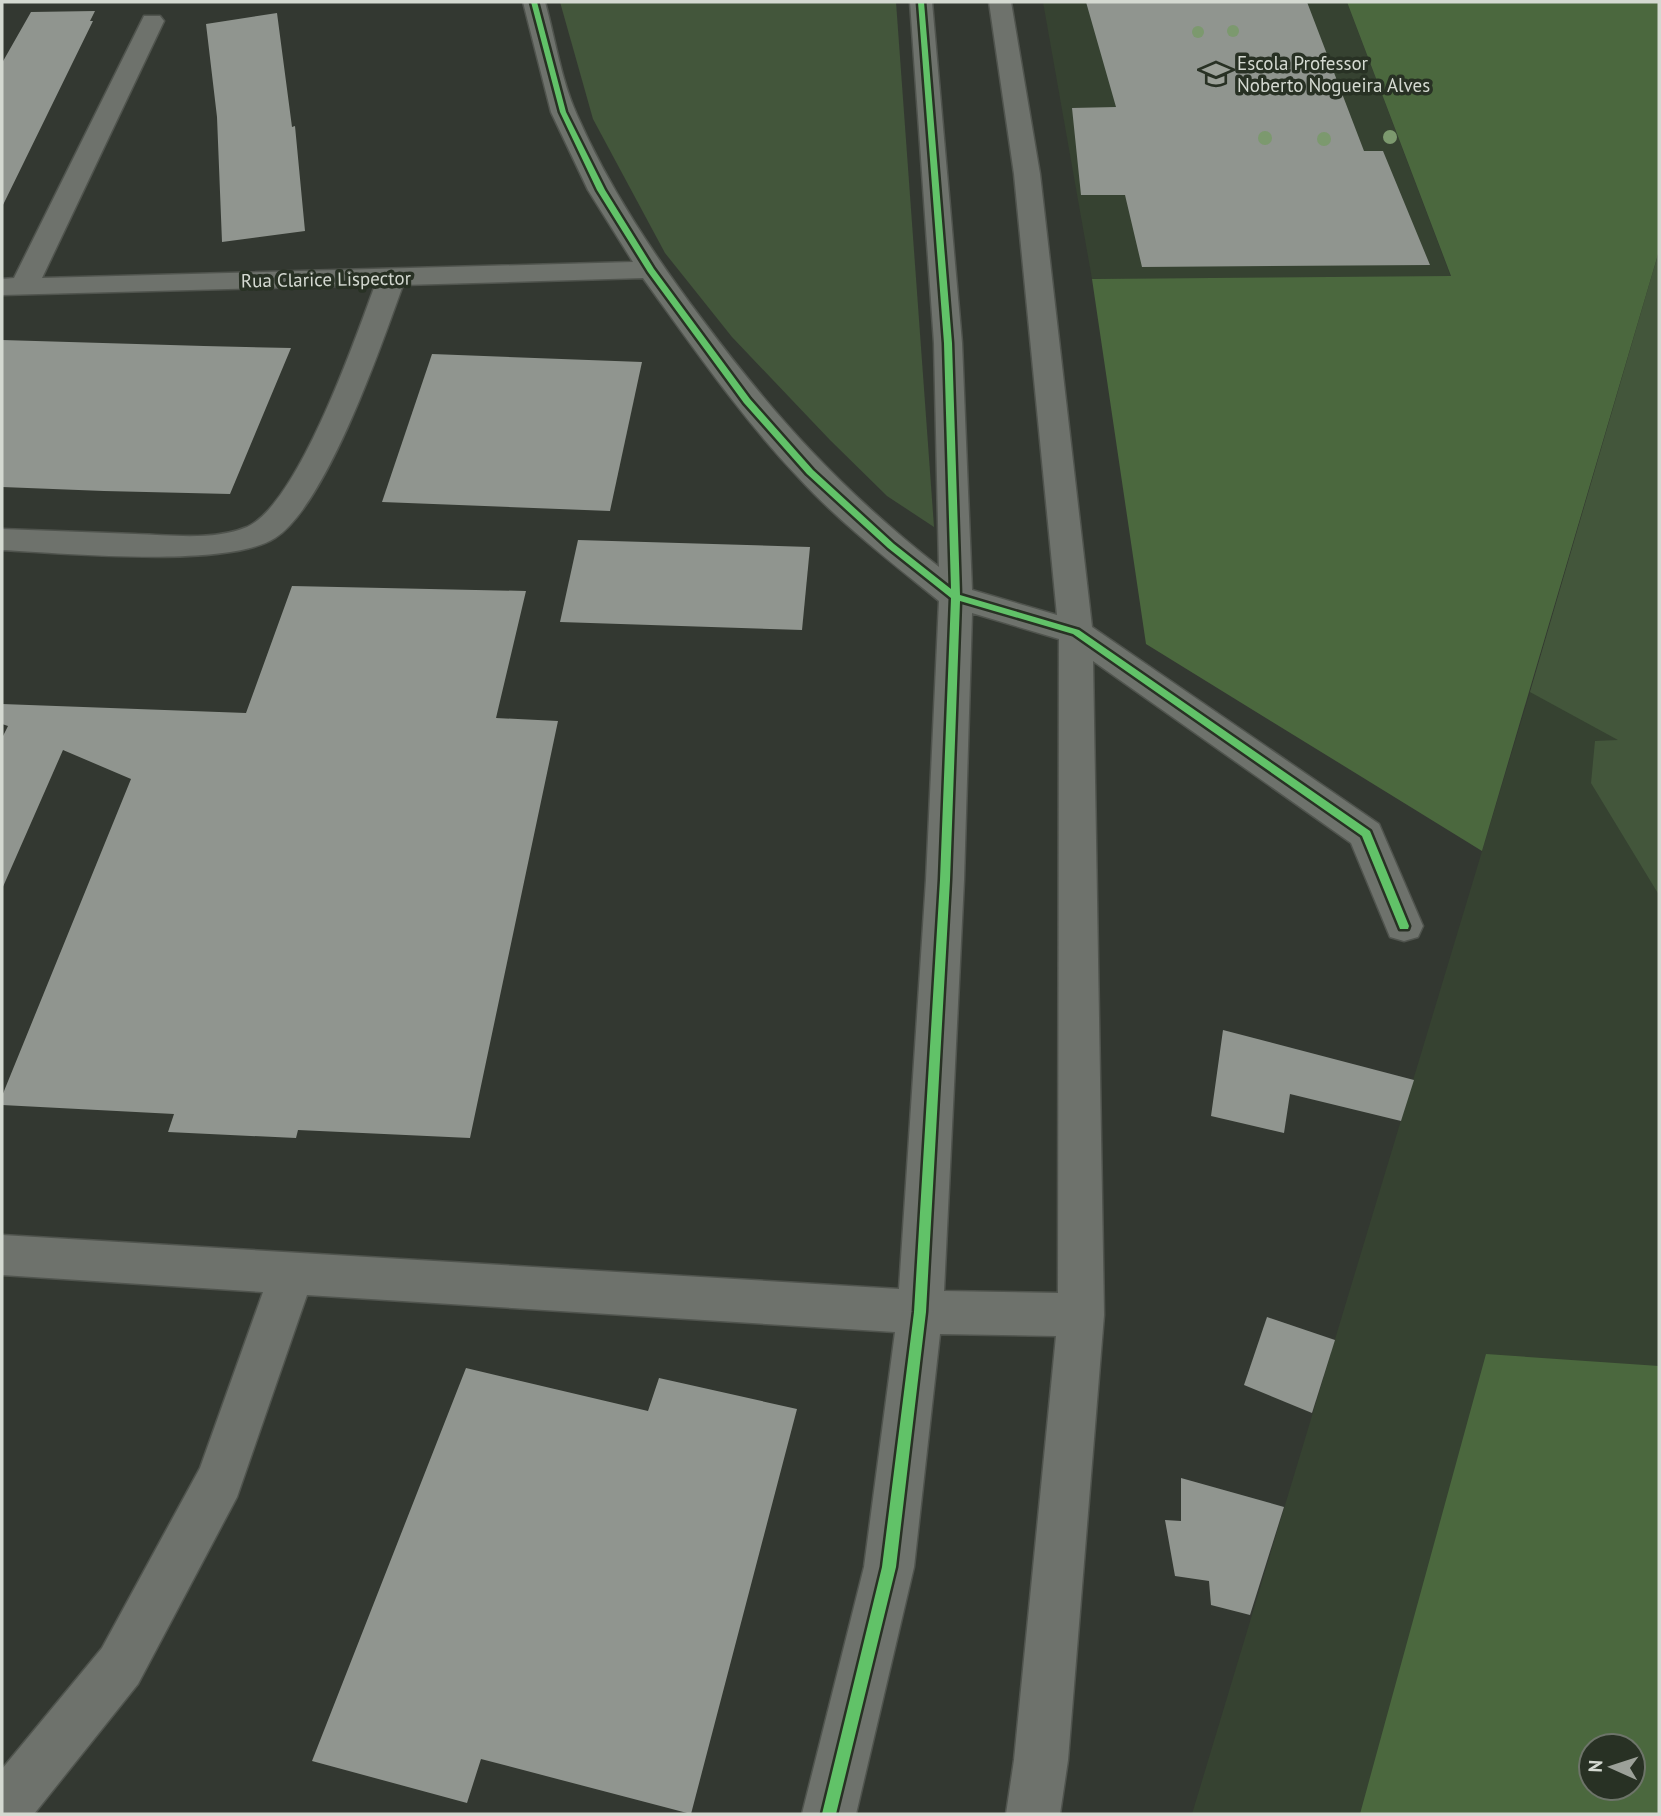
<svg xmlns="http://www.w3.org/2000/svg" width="1661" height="1816" font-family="'PT Sans',sans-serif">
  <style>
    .built { fill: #364231; fill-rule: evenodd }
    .green { fill: #43563b }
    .forest { fill: #4b683e; fill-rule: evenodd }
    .building { fill: #90958f }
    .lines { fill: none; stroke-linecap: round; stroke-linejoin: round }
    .street-casing { stroke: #50544e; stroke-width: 3 }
    .street { fill: #6e726c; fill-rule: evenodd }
    .cycleway-casing { stroke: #283124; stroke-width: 5 }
    .cycleway { fill: #61c268; fill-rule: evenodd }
    .tree { fill: #7c996e }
    .labels { text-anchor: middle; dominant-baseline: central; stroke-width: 7; stroke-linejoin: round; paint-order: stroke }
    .far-poi-label { font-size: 19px; fill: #d4d9d1; stroke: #283124; text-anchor: start }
    .far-street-label { font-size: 19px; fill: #d4d9d1; stroke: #283124 }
  </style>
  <rect width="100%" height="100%" fill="#333831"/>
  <g class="built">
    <path d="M1043,2H1347L1451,277L1092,279Z"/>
    <path d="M1659,251V1814H1192L1530,692ZM1591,1746H1633V1788H1591Z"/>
  </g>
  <g class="green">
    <path d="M560,2H896L934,527L887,496L830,440L732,337L665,253L593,119Z"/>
    <path d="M1659,251V895L1591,783L1595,741L1618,740L1530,692Z"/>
  </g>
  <g class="forest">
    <path d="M1347,2H1659V251L1482,851L1146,644L1092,279L1451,276Z"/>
    <path d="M1486,1354L1659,1366V1814H1360ZM1591,1746H1633V1788H1591Z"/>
  </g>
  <g class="building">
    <path d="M1086,2H1307L1364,151H1383L1430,265L1142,267L1125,195H1081L1072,108L1116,107Z"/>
    <path d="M95,11L90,21H93L2,207V63L31,12Z"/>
    <path d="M277,13L292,127L295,126L305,231L222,242L217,117L206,24Z"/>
    <path d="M2,340L204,346L291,348L230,494L104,491L2,487Z"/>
    <path d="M432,354L642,362L610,511L382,502Z"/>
    <path d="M578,540L810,547L802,630L560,622Z"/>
    <path d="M292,586L526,591L496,718L558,721L470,1138L298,1130L296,1138L168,1132L174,1114L2,1105V1096L131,779L63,750L2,889V738L8,726L2,724V704L246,713Z"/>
    <path d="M1223,1030L1414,1080L1401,1121L1290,1094L1284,1133L1211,1116Z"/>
    <path d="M1267,1317L1335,1340L1312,1413L1244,1385Z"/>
    <path d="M466,1368L648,1411L659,1378L797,1409L691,1814L481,1759L467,1803L312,1761Z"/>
    <path d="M1181,1478L1284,1507L1250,1615L1211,1605L1209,1581L1175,1576L1165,1520L1181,1521Z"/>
  </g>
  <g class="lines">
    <defs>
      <path id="street" d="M523,2H545C555,38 561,80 577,115C609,188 653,254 701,318C774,416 842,491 939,567L934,343L910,2H932L962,343L972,590L1057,615L1014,174L989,2H1011L1040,174L1092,627L1379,824L1423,926L1418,937L1404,941L1390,937L1351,843L1093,661L1104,1315L1068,1760L1060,1814H1006L1014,1760L1056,1336L940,1334L914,1567L856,1814H802L864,1567L895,1332L307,1295L237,1497L138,1684L34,1814H2V1769L102,1648L200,1468L263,1292L2,1275V1235L899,1289L926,880L939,601C891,562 840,523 798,477C740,416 693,347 643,278L403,285C382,344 326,506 275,538C227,569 63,553 2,550V529C46,531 91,532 135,534C170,535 214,541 247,527C298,504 355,340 375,285L2,295V279L14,278L144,16H160L164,21L42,278L633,262L588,190L551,112ZM972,613L1059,639L1058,1293L944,1291L964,880Z"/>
    </defs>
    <use href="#street" class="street-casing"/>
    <use href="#street" class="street"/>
    <defs>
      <path id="cycleway" d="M531,2H537L566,112L605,190L654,269L750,399L813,470L894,544L951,589L944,343L918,2H924L952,343L960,595L1079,630L1370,831L1409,926L1408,929H1400L1362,836L1073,634L960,601L950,880L926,1312L896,1567L836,1814H822L882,1567L914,1312L940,880L951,598L888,548L807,474L744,403L648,272L597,190L560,112Z"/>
    </defs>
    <use href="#cycleway" class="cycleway-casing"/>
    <use href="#cycleway" class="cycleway"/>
  </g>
  <g class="tree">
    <circle cx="1233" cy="31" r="6"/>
    <circle cx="1198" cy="32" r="6"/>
    <circle cx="1390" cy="137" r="7"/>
    <circle cx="1265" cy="138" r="7"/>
    <circle cx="1324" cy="139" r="7"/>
  </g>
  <defs>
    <symbol id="school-bare" viewBox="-9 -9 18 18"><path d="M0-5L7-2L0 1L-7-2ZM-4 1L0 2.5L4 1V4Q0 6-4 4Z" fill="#9ca199" stroke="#283124" stroke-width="2.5" paint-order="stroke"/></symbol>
  </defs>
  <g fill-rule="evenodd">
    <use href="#school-bare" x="1197" y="55" width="38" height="38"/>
  </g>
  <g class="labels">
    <g class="far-poi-label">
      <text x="1237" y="63">Escola Professor<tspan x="1237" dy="22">Noberto Nogueira Alves</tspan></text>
    </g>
    <g class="far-street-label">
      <text transform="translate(326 279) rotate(-1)">Rua Clarice Lispector</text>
    </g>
  </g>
  <rect width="1661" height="1816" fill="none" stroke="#d4d9d1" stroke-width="7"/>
  <g transform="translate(1612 1767) rotate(273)"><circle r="33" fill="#283124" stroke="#6d7469" stroke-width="2"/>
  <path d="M0-5L12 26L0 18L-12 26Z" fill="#9ca199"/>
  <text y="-10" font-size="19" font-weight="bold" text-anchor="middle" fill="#d4d9d1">N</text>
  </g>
</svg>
